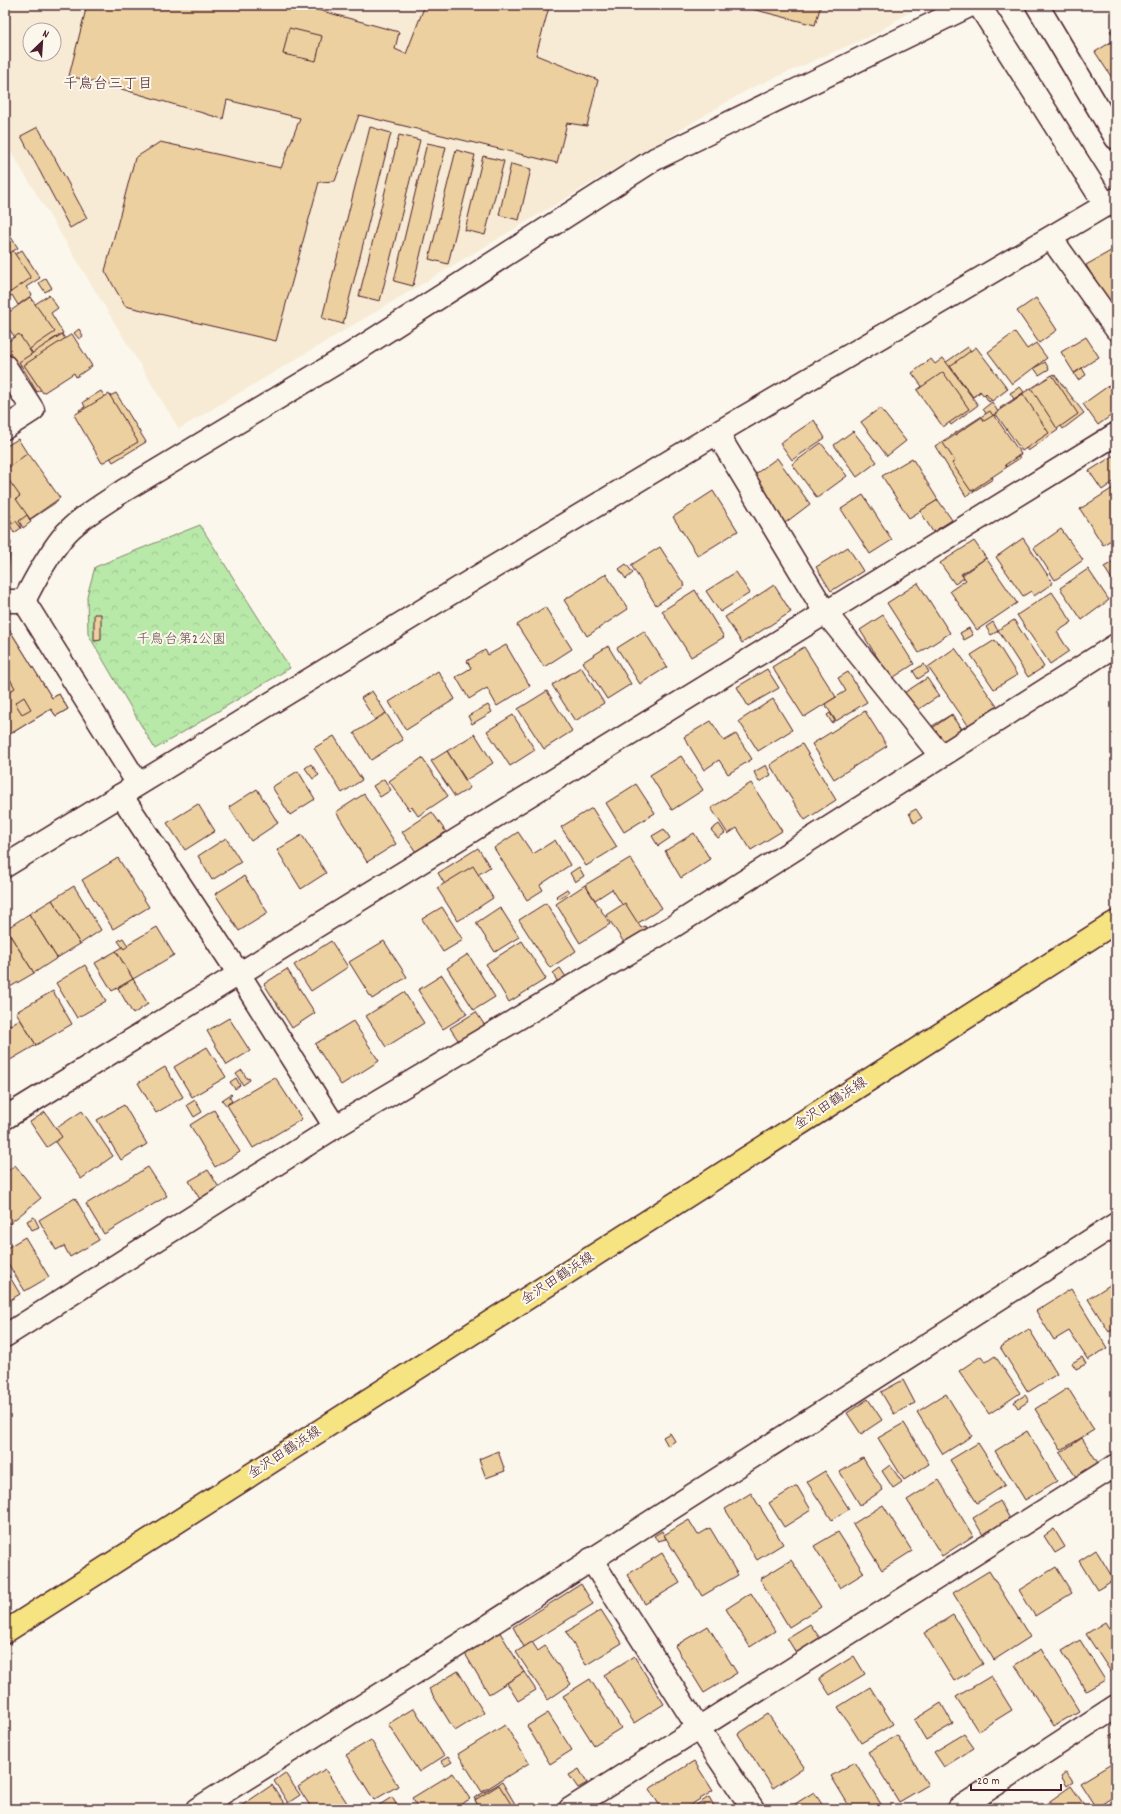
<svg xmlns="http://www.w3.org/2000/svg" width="1121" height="1814" font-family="Dekko,'Klee One',sans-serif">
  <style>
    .built { fill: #f7ebd5; fill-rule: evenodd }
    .forest { fill: url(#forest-crowns); stroke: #81846a }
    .building { fill: #edd0a0; stroke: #4a1f2b; fill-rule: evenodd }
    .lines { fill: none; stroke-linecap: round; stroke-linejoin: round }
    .minor-casing { stroke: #4a1f2b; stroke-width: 25 }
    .major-casing { stroke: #4a1f2b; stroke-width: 25 }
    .highway-casing { stroke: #4a1f2b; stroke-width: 25 }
    .minor { stroke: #fbf7ec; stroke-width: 22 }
    .major { stroke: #f6e381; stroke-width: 22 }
    .highway { stroke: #f6e381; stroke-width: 22 }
    .labels { text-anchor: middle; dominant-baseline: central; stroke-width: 4; stroke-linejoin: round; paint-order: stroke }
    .park-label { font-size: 14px; fill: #66524a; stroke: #fbf7ec }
    .street-label { font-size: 14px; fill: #4a1f2b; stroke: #fbf7ec }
    .neighbourhood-label { font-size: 15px; fill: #4a1f2b; stroke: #fbf7ec }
  </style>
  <defs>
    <pattern id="forest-crowns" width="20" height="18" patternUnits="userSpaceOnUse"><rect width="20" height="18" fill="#b8e9a9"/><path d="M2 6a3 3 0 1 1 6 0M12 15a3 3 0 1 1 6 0" fill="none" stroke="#a0c792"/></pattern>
  </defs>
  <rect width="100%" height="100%" fill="#fbf7ec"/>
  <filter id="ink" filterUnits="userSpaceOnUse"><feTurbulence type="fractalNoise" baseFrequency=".025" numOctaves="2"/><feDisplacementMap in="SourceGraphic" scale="8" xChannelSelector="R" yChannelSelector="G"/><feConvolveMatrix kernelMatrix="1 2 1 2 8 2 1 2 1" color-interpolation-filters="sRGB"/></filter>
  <g filter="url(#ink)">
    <path class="built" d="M5,5H920L875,34L749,89L179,429L5,142ZM30,30H54V54H30Z"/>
    <path class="forest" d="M200,525L290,668L155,749L88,634L87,596L95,567Z"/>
    <g class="building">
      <path d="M87,5H300L399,32L395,49L406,54L425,5H551L549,7L536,55L598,80L587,126L567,123L557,163L359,115L335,181L319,182L276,341L125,306L105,271L135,158L160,142L281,168L300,118L227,100L223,119L108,85L69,76Z"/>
      <path d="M736,5H821L815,25Z"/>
      <path d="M1116,27V38L1110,31Z"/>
      <path d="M289,28L322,36L316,61L283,54Z"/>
      <path d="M1111,42L1116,50V84L1095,52Z"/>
      <path d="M38,127L87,218L70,228L21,136Z"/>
      <path d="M370,127L391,133L343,324L322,318Z"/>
      <path d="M399,135L420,140L380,301L359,296Z"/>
      <path d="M427,143L446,147L413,286L394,281Z"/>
      <path d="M456,150L475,155L448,264L429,259Z"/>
      <path d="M483,156L504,161L485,235L465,230Z"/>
      <path d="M511,164L531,169L519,220L499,215Z"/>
      <path d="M5,228L18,248L5,256Z"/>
      <path d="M5,240L10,247L5,251Z"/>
      <path d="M1116,248V316L1086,265Z"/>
      <path d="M22,250L40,278L26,287L32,295L18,305L12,295L5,300V261Z"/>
      <path d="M13,251L31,278L5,296V256Z"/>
      <path d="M46,278L52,288L45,292L39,283Z"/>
      <path d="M49,295L58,308L51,313L63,333L50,341L53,345L35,357L11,320Z"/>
      <path d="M30,297L55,332L25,352L5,323V315Z"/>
      <path d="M1036,298L1057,330L1039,343L1017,311Z"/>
      <path d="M79,329L83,336L79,339L74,333Z"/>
      <path d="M1015,332L1027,349L1036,343L1047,358L1012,384L988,352Z"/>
      <path d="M19,334L34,357L11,372L5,364V340L7,342Z"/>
      <path d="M62,334L81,364L37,392L19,362Z"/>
      <path d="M72,334L92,366L76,377L74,373L43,393L24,365Z"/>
      <path d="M1086,337L1099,357L1074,373L1061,352Z"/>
      <path d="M968,347L989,377L994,373L1006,390L989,402L982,391L965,402L939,367Z"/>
      <path d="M976,347L1008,389L992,401L986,394L984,396L980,391L973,397L950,366Z"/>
      <path d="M943,358L978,405L951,425L912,373L931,359L935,364Z"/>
      <path d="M1045,362L1049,369L1039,375L1034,368Z"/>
      <path d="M1082,368L1086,375L1078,380L1074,374Z"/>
      <path d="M943,372L969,409L943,427L917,390Z"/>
      <path d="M1054,374L1084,413L1063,429L1034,390Z"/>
      <path d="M1052,375L1078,414L1054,431L1027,391Z"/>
      <path d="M1111,384L1116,391V412L1098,425L1083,404Z"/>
      <path d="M1020,387L1024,392L1014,399L1010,393Z"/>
      <path d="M1031,388L1058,430L1028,451L1000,408Z"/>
      <path d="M101,391L106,398L116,393L146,442L113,462L100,441L95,443L80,418L83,416L79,410L85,407L83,402Z"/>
      <path d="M109,394L138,442L102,463L74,415Z"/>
      <path d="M1023,394L1049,433L1022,451L995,413Z"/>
      <path d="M992,402L998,412L989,418L983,409Z"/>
      <path d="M880,408L906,441L887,456L861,422Z"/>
      <path d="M990,411L1020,458L992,476L993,479L966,496L935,446Z"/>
      <path d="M994,415L1021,454L1005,465L1007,467L971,491L952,463L955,461L943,443L982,417L984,421Z"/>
      <path d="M814,420L825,438L792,460L780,443Z"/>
      <path d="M853,431L877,462L857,477L834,445Z"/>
      <path d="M18,439L58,501L16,529L5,511V447Z"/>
      <path d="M821,443L847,476L817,498L792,464Z"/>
      <path d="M28,453L60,498L30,519L16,499L20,496L5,475V470Z"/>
      <path d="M1116,454V480L1102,490L1089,471Z"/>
      <path d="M777,458L810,504L785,523L750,478Z"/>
      <path d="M912,458L938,500L909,518L882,476Z"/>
      <path d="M5,476L9,482L5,485Z"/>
      <path d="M1116,486V537L1103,545L1080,509Z"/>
      <path d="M713,491L738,531L698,556L673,517Z"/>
      <path d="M863,495L892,540L870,554L841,509Z"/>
      <path d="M938,500L952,520L933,532L920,511Z"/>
      <path d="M5,508L11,516L5,520Z"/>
      <path d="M27,515L31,522L23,528L19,521Z"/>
      <path d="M16,521L21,528L14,533L10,525Z"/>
      <path d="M1061,529L1083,560L1055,580L1034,548Z"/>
      <path d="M1023,538L1053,583L1034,596L1031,591L1023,596L996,557Z"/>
      <path d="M5,541L11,542L7,579H5Z"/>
      <path d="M974,541L986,558L961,574L964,578L955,584L940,563Z"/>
      <path d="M660,547L685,586L656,605L631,565Z"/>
      <path d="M848,547L863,571L831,591L816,567Z"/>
      <path d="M986,558L1017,603L977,630L950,591L966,580L962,575Z"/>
      <path d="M1116,560V586L1104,567Z"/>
      <path d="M626,564L633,573L626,579L619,569Z"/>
      <path d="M1088,569L1109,600L1082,620L1060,588Z"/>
      <path d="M736,572L750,593L720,612L706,591Z"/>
      <path d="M606,574L628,609L587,636L564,600Z"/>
      <path d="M918,583L950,633L919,653L887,603Z"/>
      <path d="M774,585L791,612L742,643L725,617Z"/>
      <path d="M695,590L724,637L691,657L662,611Z"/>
      <path d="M1052,592L1072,622L1057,632L1069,651L1050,664L1017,615Z"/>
      <path d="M545,607L572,649L544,667L517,625Z"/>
      <path d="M94,614H101V640L94,641Z"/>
      <path d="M883,615L914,664L891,679L860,630Z"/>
      <path d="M1014,620L1044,667L1028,677L998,630Z"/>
      <path d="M993,622L998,631L991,635L986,627Z"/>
      <path d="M969,628L973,635L964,640L960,633Z"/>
      <path d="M9,629L52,698L59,694L68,709L56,716L51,709L7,736L5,733V687L8,692L15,688L7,674L5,675V631ZM24,697L31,709L22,714L15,703Z"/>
      <path d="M9,629L52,698L59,694L68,709L56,716L51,709L7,736L5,733V631Z"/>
      <path d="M644,631L667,667L640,684L617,648Z"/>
      <path d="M995,640L1017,675L994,689L971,655Z"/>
      <path d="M506,645L530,686L497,706L487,688L469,699L456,677L471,668L467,661L485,650L488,655Z"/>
      <path d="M608,646L631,684L607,699L583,662Z"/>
      <path d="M804,647L836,697L804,717L772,667Z"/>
      <path d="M955,648L999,709L970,728L928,667Z"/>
      <path d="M924,664L929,672L918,679L913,671Z"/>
      <path d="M581,667L604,703L575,721L552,685Z"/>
      <path d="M767,669L779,688L748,706L737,687Z"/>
      <path d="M438,671L455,699L406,730L389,702Z"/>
      <path d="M848,672L867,702L836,721L825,704L846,691L838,678Z"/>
      <path d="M7,674L15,688L8,692L5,687V675Z"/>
      <path d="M927,678L939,696L916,711L904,693Z"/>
      <path d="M372,691L386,713L375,720L361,698Z"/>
      <path d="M547,691L572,731L544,749L518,709Z"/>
      <path d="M24,697L31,709L22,714L15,703Z"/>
      <path d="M773,699L792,730L758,751L739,721Z"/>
      <path d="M488,705L492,712L472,724L468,716Z"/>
      <path d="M865,711L887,746L834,779L812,744Z"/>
      <path d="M386,713L403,740L371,760L354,733Z"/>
      <path d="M830,713L835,721L832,723L827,715Z"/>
      <path d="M952,714L964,732L941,747L929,728Z"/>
      <path d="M513,715L535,750L510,766L487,731Z"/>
      <path d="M951,715L965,734L935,748L925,733Z"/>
      <path d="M711,721L724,741L736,734L752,759L728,774L719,760L704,770L684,737Z"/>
      <path d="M475,734L493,763L466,780L447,751Z"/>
      <path d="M334,736L362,780L342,793L314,748Z"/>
      <path d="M802,744L836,800L805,820L770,765Z"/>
      <path d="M447,751L470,788L455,797L431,761Z"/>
      <path d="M681,756L703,790L672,810L650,775Z"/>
      <path d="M422,758L448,796L418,816L412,807L409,810L389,781Z"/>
      <path d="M311,764L319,775L313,779L305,768Z"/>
      <path d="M766,765L771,775L759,782L754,772Z"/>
      <path d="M298,771L315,799L290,815L272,787Z"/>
      <path d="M384,779L391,790L380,797L373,786Z"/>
      <path d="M751,783L782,831L751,850L737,828L728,834L711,808Z"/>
      <path d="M636,784L655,813L624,832L606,803Z"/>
      <path d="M257,789L278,823L251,841L229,807Z"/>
      <path d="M364,794L396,844L367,862L336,812Z"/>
      <path d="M198,804L215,831L185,850L167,823Z"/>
      <path d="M592,808L617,847L586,866L561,827Z"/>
      <path d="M916,809L922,818L914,823L909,813Z"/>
      <path d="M432,812L446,832L416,852L402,832Z"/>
      <path d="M719,824L725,833L718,838L711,830Z"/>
      <path d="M664,829L670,838L658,846L652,836Z"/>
      <path d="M518,832L533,854L555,840L570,865L540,885L543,890L527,900L494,848Z"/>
      <path d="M694,833L710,859L681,878L665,851Z"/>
      <path d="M302,835L326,873L301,889L277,850Z"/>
      <path d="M226,838L241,862L212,880L198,856Z"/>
      <path d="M478,848L490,867L450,893L438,873Z"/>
      <path d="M118,858L149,907L113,929L82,880Z"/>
      <path d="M630,858L662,908L635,925L612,889L595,900L585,885Z"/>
      <path d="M473,866L493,898L458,921L437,888Z"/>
      <path d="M579,867L584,876L575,882L570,873Z"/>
      <path d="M244,876L268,913L239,931L215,894Z"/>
      <path d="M585,885L610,924L580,943L556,904Z"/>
      <path d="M74,886L101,930L80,944L52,900Z"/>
      <path d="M567,889L569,892L559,899L556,896Z"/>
      <path d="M52,900L80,944L57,958L29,914Z"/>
      <path d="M546,903L576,951L550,968L519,920Z"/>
      <path d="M625,903L641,928L645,926L648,930L625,944L606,915Z"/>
      <path d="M442,907L463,940L443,952L422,919Z"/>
      <path d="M500,907L519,937L495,952L476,923Z"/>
      <path d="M29,914L57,958L34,973L6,929Z"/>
      <path d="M157,927L174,955L133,979L116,951Z"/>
      <path d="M6,929L34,973L10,987L5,979Z"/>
      <path d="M123,938L128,946L124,949L118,941Z"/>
      <path d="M331,941L348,967L311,991L294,965Z"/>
      <path d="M384,941L407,977L372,999L349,962Z"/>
      <path d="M522,941L546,979L509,1002L486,964Z"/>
      <path d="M116,951L133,979L112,991L95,963Z"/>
      <path d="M468,954L495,997L474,1010L447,968Z"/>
      <path d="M85,965L106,1001L77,1018L56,983Z"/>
      <path d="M560,968L568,980L559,985L553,973Z"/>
      <path d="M287,969L315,1013L292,1028L264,984Z"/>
      <path d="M442,975L467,1014L443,1029L418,990Z"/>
      <path d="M133,979L148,1004L133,1014L118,988Z"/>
      <path d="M53,991L72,1024L36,1045L16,1012Z"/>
      <path d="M404,992L424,1023L386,1047L366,1016Z"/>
      <path d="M476,1012L487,1029L462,1046L450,1028Z"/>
      <path d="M229,1018L250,1051L227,1065L207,1031Z"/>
      <path d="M20,1019L36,1045L5,1063V1028Z"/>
      <path d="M353,1021L379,1061L341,1085L315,1044Z"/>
      <path d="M207,1047L226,1077L192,1097L174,1067Z"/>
      <path d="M165,1067L183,1097L156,1113L138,1083Z"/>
      <path d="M242,1070L247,1079L249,1078L250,1080L243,1085L236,1074Z"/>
      <path d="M275,1077L302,1119L253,1148L227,1105Z"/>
      <path d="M236,1078L240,1085L235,1089L230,1082Z"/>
      <path d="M231,1094L232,1095L229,1097L232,1101L226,1105L222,1100Z"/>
      <path d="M195,1100L202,1112L194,1117L187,1105Z"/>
      <path d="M124,1105L147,1144L121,1160L97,1120Z"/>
      <path d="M214,1110L240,1152L215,1167L190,1125Z"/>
      <path d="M82,1111L113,1156L81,1179L49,1133Z"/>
      <path d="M45,1112L62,1137L47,1147L30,1122Z"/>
      <path d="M15,1165L41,1198L9,1224L5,1219V1173Z"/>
      <path d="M148,1167L167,1196L104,1234L86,1204Z"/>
      <path d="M208,1170L220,1189L201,1201L189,1181Z"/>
      <path d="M75,1198L99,1240L70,1257L64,1246L56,1250L39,1220Z"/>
      <path d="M34,1217L39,1227L32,1230L27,1221Z"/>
      <path d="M25,1237L49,1277L25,1291L5,1259V1249Z"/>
      <path d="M5,1269L20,1294L5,1303Z"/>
      <path d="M1116,1281V1328L1109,1332L1088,1299Z"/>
      <path d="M1071,1289L1107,1348L1088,1360L1069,1331L1054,1340L1036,1311Z"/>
      <path d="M1029,1329L1057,1374L1028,1392L1000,1347Z"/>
      <path d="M981,1356L986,1362L995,1356L1020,1393L989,1414L959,1371Z"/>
      <path d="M1082,1357L1086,1364L1076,1369L1072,1363Z"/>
      <path d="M903,1380L915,1403L894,1414L881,1392Z"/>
      <path d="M1068,1388L1094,1430L1061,1450L1035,1409Z"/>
      <path d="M946,1394L972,1436L943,1454L917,1412Z"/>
      <path d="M1025,1395L1029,1401L1018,1408L1014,1402Z"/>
      <path d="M868,1399L882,1420L861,1434L847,1413Z"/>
      <path d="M904,1423L929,1464L904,1480L878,1438Z"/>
      <path d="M1027,1431L1057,1481L1025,1500L995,1451Z"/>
      <path d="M670,1433L675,1441L668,1446L663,1437Z"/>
      <path d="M1082,1438L1098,1463L1076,1477L1060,1453Z"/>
      <path d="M978,1443L1005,1485L977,1503L950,1460Z"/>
      <path d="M498,1451L505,1471L486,1478L479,1459Z"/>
      <path d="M863,1458L883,1490L860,1505L840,1472Z"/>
      <path d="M890,1465L902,1482L893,1488L882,1471Z"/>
      <path d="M825,1471L849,1509L832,1520L807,1482Z"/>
      <path d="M939,1480L973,1536L942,1556L907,1500Z"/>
      <path d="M797,1486L811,1510L784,1527L769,1503Z"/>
      <path d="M751,1493L783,1544L757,1560L725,1509Z"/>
      <path d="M1000,1501L1010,1519L983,1535L973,1518Z"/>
      <path d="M883,1505L912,1551L882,1570L853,1524Z"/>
      <path d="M689,1520L698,1535L710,1528L738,1575L702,1596L664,1535Z"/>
      <path d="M1054,1529L1065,1547L1055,1553L1044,1536Z"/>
      <path d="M662,1531L666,1539L658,1541L654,1536Z"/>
      <path d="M1116,1531V1544L1110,1534Z"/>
      <path d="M838,1532L864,1573L840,1588L814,1546Z"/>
      <path d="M1096,1550L1114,1580L1097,1590L1079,1561Z"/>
      <path d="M662,1553L680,1583L645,1604L627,1575Z"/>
      <path d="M791,1560L821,1607L789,1627L760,1579Z"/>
      <path d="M1056,1567L1072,1593L1035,1616L1019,1590Z"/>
      <path d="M989,1571L1030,1637L994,1660L953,1593Z"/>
      <path d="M581,1584L593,1604L524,1647L513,1627Z"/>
      <path d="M751,1593L775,1631L750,1647L726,1609Z"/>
      <path d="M601,1610L622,1643L586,1665L566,1632Z"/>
      <path d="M953,1615L983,1664L954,1681L924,1633Z"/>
      <path d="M1105,1622L1116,1639V1669L1111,1672L1086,1634Z"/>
      <path d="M810,1624L822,1641L798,1656L787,1638Z"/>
      <path d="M708,1626L737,1673L704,1693L675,1646Z"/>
      <path d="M499,1631L524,1672L489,1694L464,1652Z"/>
      <path d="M1080,1640L1105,1680L1086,1691L1062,1651Z"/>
      <path d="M532,1642L538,1651L545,1646L571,1684L548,1700L516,1652Z"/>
      <path d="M1041,1649L1079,1711L1054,1726L1015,1665Z"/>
      <path d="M634,1656L664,1704L634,1723L604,1675Z"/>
      <path d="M854,1656L865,1674L830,1695L819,1678Z"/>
      <path d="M458,1671L484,1713L455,1731L429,1689Z"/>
      <path d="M524,1672L536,1690L518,1701L507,1683Z"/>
      <path d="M991,1676L1012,1710L978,1731L956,1697Z"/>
      <path d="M590,1679L621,1728L594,1745L563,1696Z"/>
      <path d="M870,1687L893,1724L861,1743L838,1707Z"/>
      <path d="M941,1703L953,1724L926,1740L914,1720Z"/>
      <path d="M414,1708L444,1756L419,1772L388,1724Z"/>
      <path d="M548,1713L572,1750L550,1764L527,1726Z"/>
      <path d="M768,1714L804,1767L773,1788L738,1734Z"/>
      <path d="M505,1725L529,1763L482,1792L458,1754Z"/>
      <path d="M1116,1732V1743L1111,1735Z"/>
      <path d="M964,1734L974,1748L944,1767L934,1752Z"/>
      <path d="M897,1735L928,1785L899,1802L868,1752Z"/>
      <path d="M371,1740L398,1786L374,1800L346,1755Z"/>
      <path d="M1116,1741V1753L1111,1745Z"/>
      <path d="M448,1757L452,1762L445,1766L441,1761Z"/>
      <path d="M694,1761L713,1791L684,1809H662L649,1789Z"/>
      <path d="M855,1762L884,1809H851L831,1776Z"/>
      <path d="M1113,1763L1116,1769V1795L1096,1808L1080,1783Z"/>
      <path d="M325,1769L351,1809H312L298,1787Z"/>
      <path d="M579,1769L587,1783L578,1788L569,1775Z"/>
      <path d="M1066,1772L1073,1782L1067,1786L1061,1776Z"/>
      <path d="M285,1773L300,1795L288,1803L274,1781Z"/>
      <path d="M453,1773L470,1799L453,1809H419L412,1798Z"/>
      <path d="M502,1782L518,1809H480L474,1798Z"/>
      <path d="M272,1785L288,1809H239L238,1808Z"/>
      <path d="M499,1785L514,1809H480L475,1800Z"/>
      <path d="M1071,1786L1087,1809H1045L1043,1806Z"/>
      <path d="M814,1792L825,1809H787Z"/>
      <path d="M392,1797L399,1809H373Z"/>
      <path d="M709,1797L716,1809H690Z"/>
      <path d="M648,1805L650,1809H641Z"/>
    </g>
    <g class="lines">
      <defs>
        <g id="minor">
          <path d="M979,5L1106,206"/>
          <path d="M1037,5L1116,138"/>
          <path d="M1051,238L1116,329"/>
          <path d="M5,366L33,410L5,428"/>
          <path d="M717,433L825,612L940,755"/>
          <path d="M5,601H24L138,784"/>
          <path d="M24,601C35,579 47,557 62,538C76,520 104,504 123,491L351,354L655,159L971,5"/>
          <path d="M121,795L239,974L335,1127L674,926L1116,645"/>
          <path d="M5,866L492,568L717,433L1116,199"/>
          <path d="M5,1118L1116,434"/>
          <path d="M5,1336L335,1127"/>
          <path d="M591,1559L699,1729L753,1809"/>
          <path d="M197,1809L413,1674L1116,1224"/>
          <path d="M570,1809L1116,1465"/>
          <path d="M958,1809L1116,1706"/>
        </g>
        <path id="major" d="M5,1632L1111,925"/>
        <path id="highway" d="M1111,925L1116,922"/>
      </defs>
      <use href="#minor" class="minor-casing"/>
      <use href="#major" class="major-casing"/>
      <use href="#highway" class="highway-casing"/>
      <use href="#minor" class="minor"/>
      <use href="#major" class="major"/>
      <use href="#highway" class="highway"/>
    </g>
  </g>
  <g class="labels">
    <g class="park-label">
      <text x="181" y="640">千鳥台第2公園</text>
    </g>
    <g class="street-label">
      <text transform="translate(831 1104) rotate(-33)">金沢田鶴浜線</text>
      <text transform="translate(558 1279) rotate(-33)">金沢田鶴浜線</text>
      <text transform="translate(285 1453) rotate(-33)">金沢田鶴浜線</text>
    </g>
    <g class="neighbourhood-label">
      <text x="108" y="85">千鳥台三丁目</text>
    </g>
  </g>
  <rect width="1121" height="1814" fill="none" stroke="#fbf7ec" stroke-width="20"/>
  <rect x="10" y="10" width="1101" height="1794" fill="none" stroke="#4a1f2b" stroke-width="1.5" filter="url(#ink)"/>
  <g transform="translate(42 42) rotate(25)"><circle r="19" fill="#fbf7ec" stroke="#b4a19f"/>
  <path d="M0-3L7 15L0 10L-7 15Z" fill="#4a1f2b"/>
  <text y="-6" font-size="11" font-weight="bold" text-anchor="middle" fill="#4a1f2b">N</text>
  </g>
  <path d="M971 1784v6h90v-6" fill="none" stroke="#4a1f2b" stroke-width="2"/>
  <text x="977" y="1784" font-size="12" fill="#4a1f2b" stroke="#fbf7ec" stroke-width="3" paint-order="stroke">20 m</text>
</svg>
